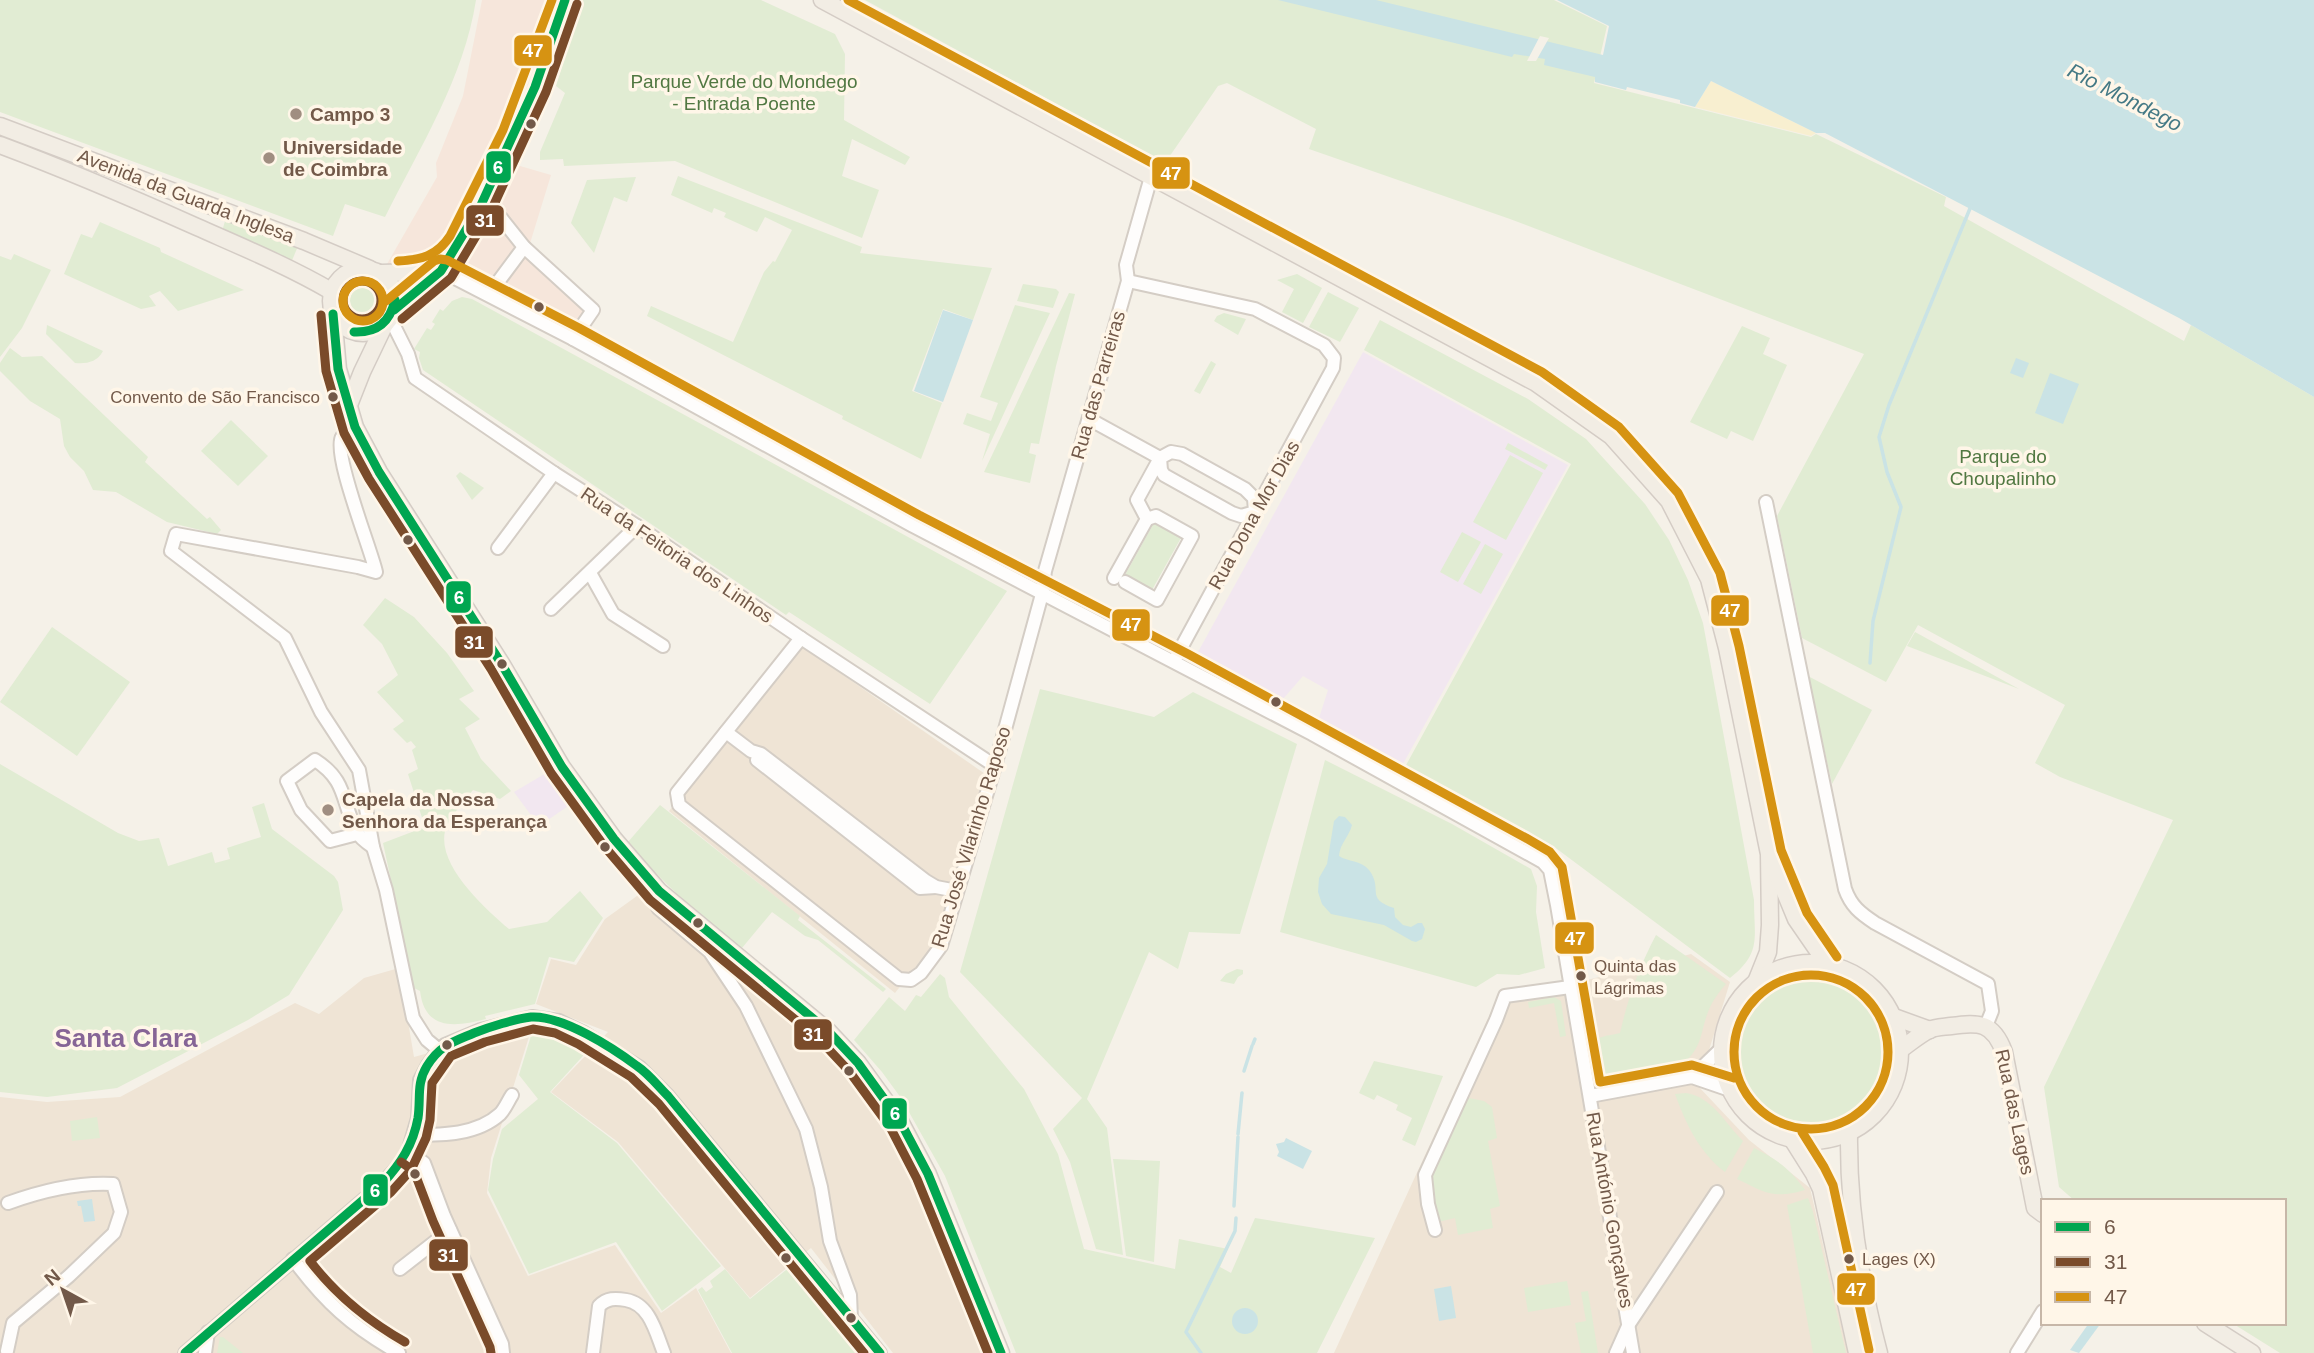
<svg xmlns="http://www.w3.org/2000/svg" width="2314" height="1353" font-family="Arial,sans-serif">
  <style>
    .residential { fill: #efe4d5 }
    .commercial { fill: #f6e6db }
    .education { fill: #f2e7f0 }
    .green { fill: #e1ecd3 }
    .sand { fill: #f8efd0 }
    .water { fill: #cae3e5 }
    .pier { fill: #f5f1e8 }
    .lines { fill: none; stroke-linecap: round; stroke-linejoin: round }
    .stream { stroke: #cae3e5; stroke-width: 3.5 }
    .minor-casing { stroke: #d4cdc5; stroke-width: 16 }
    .major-casing { stroke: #d4ccc5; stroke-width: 19 }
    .minor { stroke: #fefdfc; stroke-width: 12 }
    .major { stroke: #f2ede4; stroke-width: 16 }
    .bus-1-casing { stroke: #fff6e8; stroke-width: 14 }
    .bus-2-casing { stroke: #fff6e8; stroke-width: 14 }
    .bus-3-casing { stroke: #fff6e8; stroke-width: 14 }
    .bus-1 { stroke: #00a651; stroke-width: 9 }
    .bus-2 { stroke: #7a4b2a; stroke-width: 9 }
    .bus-3 { stroke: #d69312; stroke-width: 9 }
    .poi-dot { fill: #a08e81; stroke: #fff6e8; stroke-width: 2.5 }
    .bus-dot { fill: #725949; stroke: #fff6e8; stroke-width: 2.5 }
    .labels { text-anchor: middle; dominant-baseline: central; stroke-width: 7; stroke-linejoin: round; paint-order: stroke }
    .bus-label { font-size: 17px; fill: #725949; stroke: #fff6e8; text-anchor: start }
    .park-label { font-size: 19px; fill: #517842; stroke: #fff6e8 }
    .poi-label { font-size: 19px; font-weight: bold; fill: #725949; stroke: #fff6e8; text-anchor: start }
    .street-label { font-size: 19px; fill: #725949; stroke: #fff6e8 }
    .water-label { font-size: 21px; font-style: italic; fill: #447985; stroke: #fff6e8 }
    .district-label { font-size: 26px; font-weight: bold; fill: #866596; stroke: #fff6e8 }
    .line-badge { stroke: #fff6e8; stroke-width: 2.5 }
    .badge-label { font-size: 19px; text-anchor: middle; font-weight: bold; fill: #fff }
  </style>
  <rect width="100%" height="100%" fill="#f5f1e8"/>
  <g class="residential">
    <path d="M803,647L988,776L937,940L895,993L669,811Z"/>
    <path d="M648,888L824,1034L855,1066L895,1124L924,1176L994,1353H893L811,1248L750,1298L618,1142L551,1092L608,1032L536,1004L551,959L576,965L605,919Z"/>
    <path d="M1691,954L1730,982L1698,1086L1749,1140L1810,1188L1848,1353H1334L1495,1003Z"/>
    <path d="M399,968L414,1057L533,1024L491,1158L487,1193L528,1276L615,1245L661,1313L696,1288L731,1353H0V1097L47,1102L120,1097L295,1003L319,1014L364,978Z"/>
  </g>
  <path class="commercial" d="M482,0H550L492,158L551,175L527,253L590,309L573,337L435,255L413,265L387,264L437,177L436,163L463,96Z"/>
  <g class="education">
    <path d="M1363,352L1568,465L1403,764L1319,718L1328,690L1303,676L1283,699L1198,652Z"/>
    <path d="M553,769L574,802L539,826L514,792Z"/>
  </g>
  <g class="green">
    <path d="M0,0H476C464,78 420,147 385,217L345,204L333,236L0,112Z"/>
    <path d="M582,0H761L835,34L845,54L844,120L910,157L905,165L852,139L842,176L879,190L862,238L675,161L564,166L563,159L540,160V152L565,93L556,86Z"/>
    <path d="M865,0H1554L1607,26L1594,83L1811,137L1816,134L1946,197L1944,206L2184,341L2191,325L2314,397V1353H2280L2232,1323H2284V1201H2075L2059,1187L2044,1087L2173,820L2060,777L2035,763L2065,705L1918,625L1886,682L1802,638L1777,516L1864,354L1510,219L1309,149L1316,129L1227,83L1218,86L1165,163Z"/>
    <path d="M0,133L76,162L75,166L0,138Z"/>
    <path d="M678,176L862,247L860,253L992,268L973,320L943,309L912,391L942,403L921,459L842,419L843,416L647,316L651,306L733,342L764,272L773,261L775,262L792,230L765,217L757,232L724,217L726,213L714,208L712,213L671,195Z"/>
    <path d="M636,177L627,202L614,197L594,253L571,223L587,180Z"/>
    <path d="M226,218L298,246L291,263L222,231Z"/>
    <path d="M100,222L160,248L161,252L244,290L178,311L160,291L149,296L156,306L141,309L64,274L81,234L92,238Z"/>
    <path d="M14,254L51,270L22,328L0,357V256L11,260Z"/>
    <path d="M1297,274L1322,288L1303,323L1282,312L1294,289L1277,280Z"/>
    <circle cx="363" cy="301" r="23"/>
    <path d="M1023,284L1056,289L1059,292L1053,308L1017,301Z"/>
    <path d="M1328,292L1359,308L1340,342L1309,327Z"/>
    <path d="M1069,293L1075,294L1056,366L1039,444L1031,443L1029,453L1036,455L1030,483L984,472Z"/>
    <path d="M462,297L472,299L1007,591L930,704L789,612L786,615L423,370L419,358L420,352L414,349L427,328L431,330L435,324L432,322L440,309L443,311L452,301Z"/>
    <path d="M1015,305L1050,313L982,461L990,434L963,424L967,413L991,421L998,403L980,397Z"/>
    <path d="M1224,313L1246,319L1238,335L1214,321L1217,316Z"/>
    <path d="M1380,320L1528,399L1586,439L1645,504L1669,540L1688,580L1703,623L1754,900C1754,938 1762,953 1730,978L1553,846L1405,767L1571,464L1364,350Z"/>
    <path d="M47,325L103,351C97,362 87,364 75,363L46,334Z"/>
    <path d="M1742,326L1770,338L1763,354L1787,365L1753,441L1731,431L1727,439L1690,422Z"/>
    <path d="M10,348L22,357L42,356L148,457L145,462L207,519L210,517L221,530L217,534L167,522L116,492L93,490L84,471L70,457L64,446L60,419L30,401L0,371V363Z"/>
    <path d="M1211,361L1216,364L1200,394L1194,391Z"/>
    <path d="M231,420L268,456L238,486L201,451Z"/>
    <path d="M1508,443L1548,465L1545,470L1505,449Z"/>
    <path d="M1510,455L1543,473L1506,540L1473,522Z"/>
    <path d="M460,472L484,488L472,500L456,476Z"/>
    <path d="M1155,521L1182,536L1152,590L1125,575Z"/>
    <path d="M1462,532L1481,542L1458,582L1440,572Z"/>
    <path d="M1485,544L1503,554L1481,594L1463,584Z"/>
    <path d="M385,598L414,617L447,653L474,691L459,699L480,719L465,728L481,759L511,791L500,799L473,790C466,799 447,820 445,831C437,866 486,909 509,929L547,922L580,891L603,918L574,962L549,957L535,1004L485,1016L486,1019C455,1027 425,1031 420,991L414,988L383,843L425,827L408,774L418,769L412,750L416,747L411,741L407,743L393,729L404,721L377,692L398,675L382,644L363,625Z"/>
    <path d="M52,627L130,682L77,756L0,702Z"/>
    <path d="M1915,632L2019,689L1907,646Z"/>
    <path d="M1808,676L1872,710L1832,784Z"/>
    <path d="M1040,689L1154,717L1193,692L1297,744L1240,934L1189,932L1178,969L1149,952L1087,1099L1107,1128L1123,1255L1096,1249L1070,1162L1053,1129L1082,1098L960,972Z"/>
    <path d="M1325,760L1452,824L1531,869L1537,886L1536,912L1545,968L1519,975L1497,974L1476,987L1280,932Z"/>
    <path d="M0,764L118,833L139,841L159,838L168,866L212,852L215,863L230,859L227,848L261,837L252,807L264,803L272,829L334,876L338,882L343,910L289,995L248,1020L117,1088L47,1097L0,1092Z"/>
    <path d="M660,805L800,916L798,920L886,989L883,992L818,940L805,936L772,912L742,948C701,916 661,883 628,842Z"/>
    <path d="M1656,935L1726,984C1719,992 1712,1001 1708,1012C1700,1033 1703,1045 1685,1062L1605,1079L1599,1074L1597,1061L1603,1060L1601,1051L1592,1052L1590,1047C1596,1035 1609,1036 1620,1033C1628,998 1639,967 1656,935Z"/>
    <path d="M1237,969L1243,970V974L1238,977L1234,984L1220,981L1226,974Z"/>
    <path d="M940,974L945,978L949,997L1024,1089L1058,1154L1084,1249L1175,1269L1179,1239L1228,1249L1220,1267L1231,1273L1255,1218L1375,1238L1317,1353H1016L945,1176L901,1098L882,1072L854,1040L889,997L905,1011L916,995L921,997Z"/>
    <circle cx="1811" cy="1052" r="77"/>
    <path d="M1554,997L1561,1001L1566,1036L1560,1037L1554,1003L1529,1008L1528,1002Z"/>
    <path d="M534,1026L557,1030L592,1046L550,1092L617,1143L721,1266L662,1311L616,1242L529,1274L488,1190L493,1159L502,1129L538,1099L519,1075Z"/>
    <path d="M1374,1061L1443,1076L1415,1146L1402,1140L1412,1118L1396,1110L1398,1105L1377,1095L1374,1100L1359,1093Z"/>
    <path d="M1686,1093C1712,1097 1725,1123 1743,1141L1725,1172C1699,1152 1686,1124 1675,1094Z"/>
    <path d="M1469,1098L1484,1101L1492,1107L1497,1138L1488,1141L1500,1206L1490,1209L1493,1228L1458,1235L1455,1218L1438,1222L1433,1199V1174L1464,1103Z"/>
    <path d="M97,1117L100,1138L72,1141L70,1121Z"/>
    <path d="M1754,1148C1777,1159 1791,1170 1805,1190C1773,1199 1766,1193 1737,1179Z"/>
    <path d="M1113,1159L1160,1161L1154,1262L1126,1256Z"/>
    <path d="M1808,1198L1813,1212L1846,1353H1813L1787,1205Z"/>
    <path d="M791,1266L844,1331L857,1353H732L698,1290L702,1287L706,1292L713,1287L710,1281L725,1269L750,1299Z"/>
    <path d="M1567,1281L1571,1305L1528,1312L1524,1288Z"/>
    <path d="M1588,1291L1598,1353H1581L1575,1323L1586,1321L1581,1292Z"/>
    <path d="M220,1337H223L243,1353H217Z"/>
  </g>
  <path class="sand" d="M1711,81L1816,133L1811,136L1695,107Z"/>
  <g class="water">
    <path d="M1278,0H1376L1603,55L1609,26L1557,0H2314V397L2179,318L1825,133H1816L1711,81L1695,107L1680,103V100L1627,87L1626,90L1595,82V77L1544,65L1545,59L1514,54L1512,57Z"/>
    <path d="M943,310L973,320L943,402L914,391Z"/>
    <path d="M2016,358L2029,363L2023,378L2010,373Z"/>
    <path d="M2050,373L2079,384L2063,424L2035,413Z"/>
    <path d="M1339,816L1345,817L1352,825C1349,837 1340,843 1339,856C1348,862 1361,860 1369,870C1384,890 1364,898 1394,908L1395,917L1403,925L1411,927L1418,923H1422L1425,929L1422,939L1416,942L1412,941L1384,925L1331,914L1322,904L1318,892L1319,878L1327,864L1334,821Z"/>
    <path d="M1286,1138L1312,1151L1303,1169L1277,1156L1279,1152L1276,1144L1284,1142Z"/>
    <path d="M92,1199L95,1221L84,1222L81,1206H78L77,1201Z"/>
    <path d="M1451,1286L1456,1318L1439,1321L1434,1289Z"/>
    <circle cx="1245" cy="1321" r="13"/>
    <path d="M2089,1323H2101L2079,1353L2070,1350Z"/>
  </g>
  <path class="pier" d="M1540,36L1549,38L1536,61H1527Z"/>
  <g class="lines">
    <g class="stream">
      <path d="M1870,663L1873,621L1901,507L1887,472L1879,437L1889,405L1971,206"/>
      <path d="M1253,1044L1255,1039"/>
      <path d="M1244,1071L1252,1046"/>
      <path d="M1238,1134L1242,1093"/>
      <path d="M1234,1206L1238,1137"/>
      <path d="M1201,1353L1186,1332L1235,1231L1236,1218"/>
    </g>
    <defs>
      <g id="minor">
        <path d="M501,218L524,247L593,310L573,339"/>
        <path d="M441,271L573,339L913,526L1312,734L1543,862L1550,870L1557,905L1633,1353"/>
        <path d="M1128,281L1255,309L1324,345L1334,358L1333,368L1174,661"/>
        <path d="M489,294L524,247"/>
        <path d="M390,318L408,354L415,378L554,473L637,526L801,638L995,766"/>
        <path d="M1089,419L1160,458L1171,452L1182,454L1245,489L1254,498L1255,512L1241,516L1232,513L1164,475L1161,470L1160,458"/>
        <path d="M355,427C351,430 344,433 342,437C332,453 371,549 376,572L358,567L176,534L171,551L285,638L321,712L359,770L373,847L386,890L413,1018L427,1040L439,1050"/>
        <path d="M1766,502L1845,889C1851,906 1860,913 1875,923L1988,984L1992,1011L1986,1026"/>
        <path d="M498,548L554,473"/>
        <path d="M590,573L613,614L663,646"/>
        <path d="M1114,578L1147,519L1137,500L1160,458"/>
        <path d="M1125,582L1157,600L1192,536L1156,516L1147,519"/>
        <path d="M551,609L637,526"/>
        <path d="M801,638L677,793L679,805L899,979L911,980L921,973L941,946L995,766L1042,594L1045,571L1128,281L1126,265L1151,177"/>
        <path d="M726,732L751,751L761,754L926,881L936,887L957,891"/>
        <path d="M757,760L920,888L936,887"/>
        <path d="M357,834L330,841L301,810L287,781L315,760C348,781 341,802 357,832C360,838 367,843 373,847"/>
        <path d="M659,891L658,908L710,952L746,1006L806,1129L821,1187L830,1241L850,1295L851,1318"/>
        <path d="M1692,1077L1722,1048"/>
        <path d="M1590,1096L1692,1077L1730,1090"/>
        <path d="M414,1135C442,1135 477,1135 500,1114C505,1109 508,1101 512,1095"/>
        <path d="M408,1152L424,1163L444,1216L502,1344L503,1353"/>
        <path d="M1435,1230L1428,1204L1425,1175L1496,1020L1505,996L1570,987"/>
        <path d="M293,1259C325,1302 352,1327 399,1353"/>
        <path d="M400,1269L450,1230"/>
        <path d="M7,1351L13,1323L69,1276L114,1233L121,1212L113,1184C77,1182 41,1191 8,1203"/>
        <path d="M185,1353L383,1183L401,1163L408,1152L418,1118L420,1080L428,1065L439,1050L445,1045L481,1030L532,1017L559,1021L584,1033L639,1067L668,1096L880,1353"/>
        <path d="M205,1353L208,1332"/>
        <path d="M593,1353L599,1306C607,1298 615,1298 626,1300C650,1304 656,1333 664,1353"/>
        <path d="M1616,1353L1629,1324L1717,1192"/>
        <path d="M2017,1353L2043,1311"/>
      </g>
      <g id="major">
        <path d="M822,0L1536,383L1611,436L1669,501L1709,579L1727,648L1769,854L1770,925L1768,952L1756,982"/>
        <path d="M0,126L304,241L370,269"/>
        <path d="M0,145C67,170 132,198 197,227C242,247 288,266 331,291"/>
        <circle cx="363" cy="301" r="32"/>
        <path d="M381,273C403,273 422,272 443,262"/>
        <path d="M394,310L441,271L481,205L535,87L565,0"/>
        <path d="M333,314L338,369L355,427L379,472L501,663L562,767L614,839L659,891L828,1031L858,1063L900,1121L928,1174L1001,1353"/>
        <path d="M349,405L362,372L385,324"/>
        <path d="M1772,861L1796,919L1827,964"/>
        <circle cx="1811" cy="1052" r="89"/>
        <path d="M1894,1017L1930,1030"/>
        <path d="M1901,1049C1910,1043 1919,1035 1929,1030C1935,1027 1944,1027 1951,1026C1979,1022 1993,1022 2004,1052L2035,1208L2043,1214"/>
        <path d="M1849,1133C1848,1208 1860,1281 1879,1353"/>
        <path d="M1792,1139L1814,1174L1821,1189L1857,1353"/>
        <path d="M2205,1323L2252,1353"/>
      </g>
    </defs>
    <use href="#minor" class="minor-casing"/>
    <use href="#major" class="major-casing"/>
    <use href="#minor" class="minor"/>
    <use href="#major" class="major"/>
    <defs>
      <g id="bus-1">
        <path d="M394,310L441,271L481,205L535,87L565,0"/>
        <path d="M333,314L338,369L355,427L379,472L501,663L562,767L614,839L659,891L828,1031L858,1063L900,1121L928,1174L1001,1353"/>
        <path d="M354,332C377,333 390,322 395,300"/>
        <path d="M185,1353L383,1183C401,1163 413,1145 418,1118C421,1098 416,1084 427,1066C440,1045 453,1042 474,1033C489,1027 515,1019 531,1017C562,1015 613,1048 637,1066C649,1074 658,1086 668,1096L880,1353"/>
      </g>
      <g id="bus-2">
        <circle cx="362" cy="300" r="19"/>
        <path d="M321,315L326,371L344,433L369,479L491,669L551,773L604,846L650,900L820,1040L849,1071L890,1127L917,1179L988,1353"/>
        <path d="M402,319L451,278L491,211L546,92L577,4"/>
        <path d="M401,1162L414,1171L433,1221L490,1347L491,1353"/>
        <path d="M405,1342C368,1321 336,1295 310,1261L391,1192L411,1170L426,1138L430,1120L432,1083L451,1056L485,1042L533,1029L555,1033L578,1044L631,1077L659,1104L864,1353"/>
      </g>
      <g id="bus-3">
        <path d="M848,0L1542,372L1619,427L1678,493L1720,573L1739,646L1781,850L1807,913L1837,957"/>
        <path d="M398,261C421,260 437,256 450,236L503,130L552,0"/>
        <circle cx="363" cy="301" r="20"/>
        <path d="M386,301L434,261L440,259L447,260L579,328L919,515L1188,654L1526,838L1550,852L1562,867L1600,1082L1692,1065L1734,1078"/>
        <circle cx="1811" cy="1052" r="77"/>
        <path d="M1802,1132L1824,1167L1833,1185L1869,1350"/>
      </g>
    </defs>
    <use href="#bus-1" class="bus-1-casing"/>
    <use href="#bus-2" class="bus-2-casing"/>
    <use href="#bus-3" class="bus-3-casing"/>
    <use href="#bus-1" class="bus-1"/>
    <use href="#bus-2" class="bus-2"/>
    <use href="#bus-3" class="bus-3"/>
  </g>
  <g class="poi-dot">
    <circle cx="296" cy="114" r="7"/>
    <circle cx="269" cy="158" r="7"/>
    <circle cx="328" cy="810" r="7"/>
  </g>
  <g class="bus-dot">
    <circle cx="531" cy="124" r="6"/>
    <circle cx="539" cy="307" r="6"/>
    <circle cx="333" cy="397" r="6"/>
    <circle cx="408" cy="540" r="6"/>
    <circle cx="502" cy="664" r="6"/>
    <circle cx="1276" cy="702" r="6"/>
    <circle cx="605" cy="847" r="6"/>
    <circle cx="698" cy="923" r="6"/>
    <circle cx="1581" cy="976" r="6"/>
    <circle cx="447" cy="1045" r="6"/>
    <circle cx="849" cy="1071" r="6"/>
    <circle cx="415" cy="1174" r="6"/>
    <circle cx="786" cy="1258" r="6"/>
    <circle cx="1849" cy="1259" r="6"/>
    <circle cx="851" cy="1318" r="6"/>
  </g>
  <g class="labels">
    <g class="bus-label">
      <text x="320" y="397" text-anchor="end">Convento de São Francisco</text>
      <text x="1594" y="966">Quinta das<tspan x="1594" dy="22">Lágrimas</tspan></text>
      <text x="1862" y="1259">Lages (X)</text>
    </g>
    <g class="park-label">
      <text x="744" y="81">Parque Verde do Mondego<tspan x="744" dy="22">- Entrada Poente</tspan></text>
      <text x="2003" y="456">Parque do<tspan x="2003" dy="22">Choupalinho</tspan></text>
    </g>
    <g class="poi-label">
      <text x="310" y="114">Campo 3</text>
      <text x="283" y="147">Universidade<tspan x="283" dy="22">de Coimbra</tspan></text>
      <text x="342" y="799">Capela da Nossa<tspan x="342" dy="22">Senhora da Esperança</tspan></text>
    </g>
    <g class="street-label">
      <text transform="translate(186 196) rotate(21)">Avenida da Guarda Inglesa</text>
      <text transform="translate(1098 385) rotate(-74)">Rua das Parreiras</text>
      <text transform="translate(1254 515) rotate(-61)">Rua Dona Mor Dias</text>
      <text transform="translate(677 555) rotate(34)">Rua da Feitoria dos Linhos</text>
      <text transform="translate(971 837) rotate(-73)">Rua José Vilarinho Raposo</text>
      <text transform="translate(2015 1112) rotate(78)">Rua das Lages</text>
      <text transform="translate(1610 1210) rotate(80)">Rua António Gonçalves</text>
    </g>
    <g class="water-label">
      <text transform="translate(2125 97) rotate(27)">Rio Mondego</text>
    </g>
    <g class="district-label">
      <text x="126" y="1038">Santa Clara</text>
    </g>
  </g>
  <g class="line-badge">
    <rect x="513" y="34" width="40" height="33" rx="7" fill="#d69312"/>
    <rect x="485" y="150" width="27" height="34" rx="7" fill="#00a651"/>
    <rect x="1151" y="156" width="40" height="34" rx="7" fill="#d69312"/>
    <rect x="465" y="204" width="40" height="33" rx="7" fill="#7a4b2a"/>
    <rect x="445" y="580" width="27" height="34" rx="7" fill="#00a651"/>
    <rect x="1710" y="594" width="40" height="33" rx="7" fill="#d69312"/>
    <rect x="1111" y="608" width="40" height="34" rx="7" fill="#d69312"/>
    <rect x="454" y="625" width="40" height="34" rx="7" fill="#7a4b2a"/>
    <rect x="1554" y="921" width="41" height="34" rx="7" fill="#d69312"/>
    <rect x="793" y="1018" width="40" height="33" rx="7" fill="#7a4b2a"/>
    <rect x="881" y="1097" width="27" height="33" rx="7" fill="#00a651"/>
    <rect x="362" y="1173" width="27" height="34" rx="7" fill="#00a651"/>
    <rect x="428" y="1238" width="41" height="34" rx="7" fill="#7a4b2a"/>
    <rect x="1836" y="1272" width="40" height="34" rx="7" fill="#d69312"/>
  </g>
  <g class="badge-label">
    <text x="533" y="57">47</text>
    <text x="498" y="174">6</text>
    <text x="1171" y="180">47</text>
    <text x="485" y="227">31</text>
    <text x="459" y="604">6</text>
    <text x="1730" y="617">47</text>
    <text x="1131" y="631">47</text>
    <text x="474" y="649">31</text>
    <text x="1575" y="945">47</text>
    <text x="813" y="1041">31</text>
    <text x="895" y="1120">6</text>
    <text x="375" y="1197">6</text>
    <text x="448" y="1262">31</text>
    <text x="1856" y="1296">47</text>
  </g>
  <rect x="2041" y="1199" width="245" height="126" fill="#fff6e8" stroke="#c7b7a8" stroke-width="2"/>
  <rect x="2055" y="1222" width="35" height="10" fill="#00a651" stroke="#c7b7a8" stroke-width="2"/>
  <text x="2104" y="1234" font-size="21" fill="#725949">6</text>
  <rect x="2055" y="1257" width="35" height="10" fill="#7a4b2a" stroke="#c7b7a8" stroke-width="2"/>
  <text x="2104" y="1269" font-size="21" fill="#725949">31</text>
  <rect x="2055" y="1292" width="35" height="10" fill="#d69312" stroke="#c7b7a8" stroke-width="2"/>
  <text x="2104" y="1304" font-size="21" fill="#725949">47</text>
  <g transform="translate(63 1290) rotate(320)" stroke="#fff6e8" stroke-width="5" paint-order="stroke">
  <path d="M0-5L12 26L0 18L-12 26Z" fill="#725949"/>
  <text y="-10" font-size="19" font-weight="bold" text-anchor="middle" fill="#725949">N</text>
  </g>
</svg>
